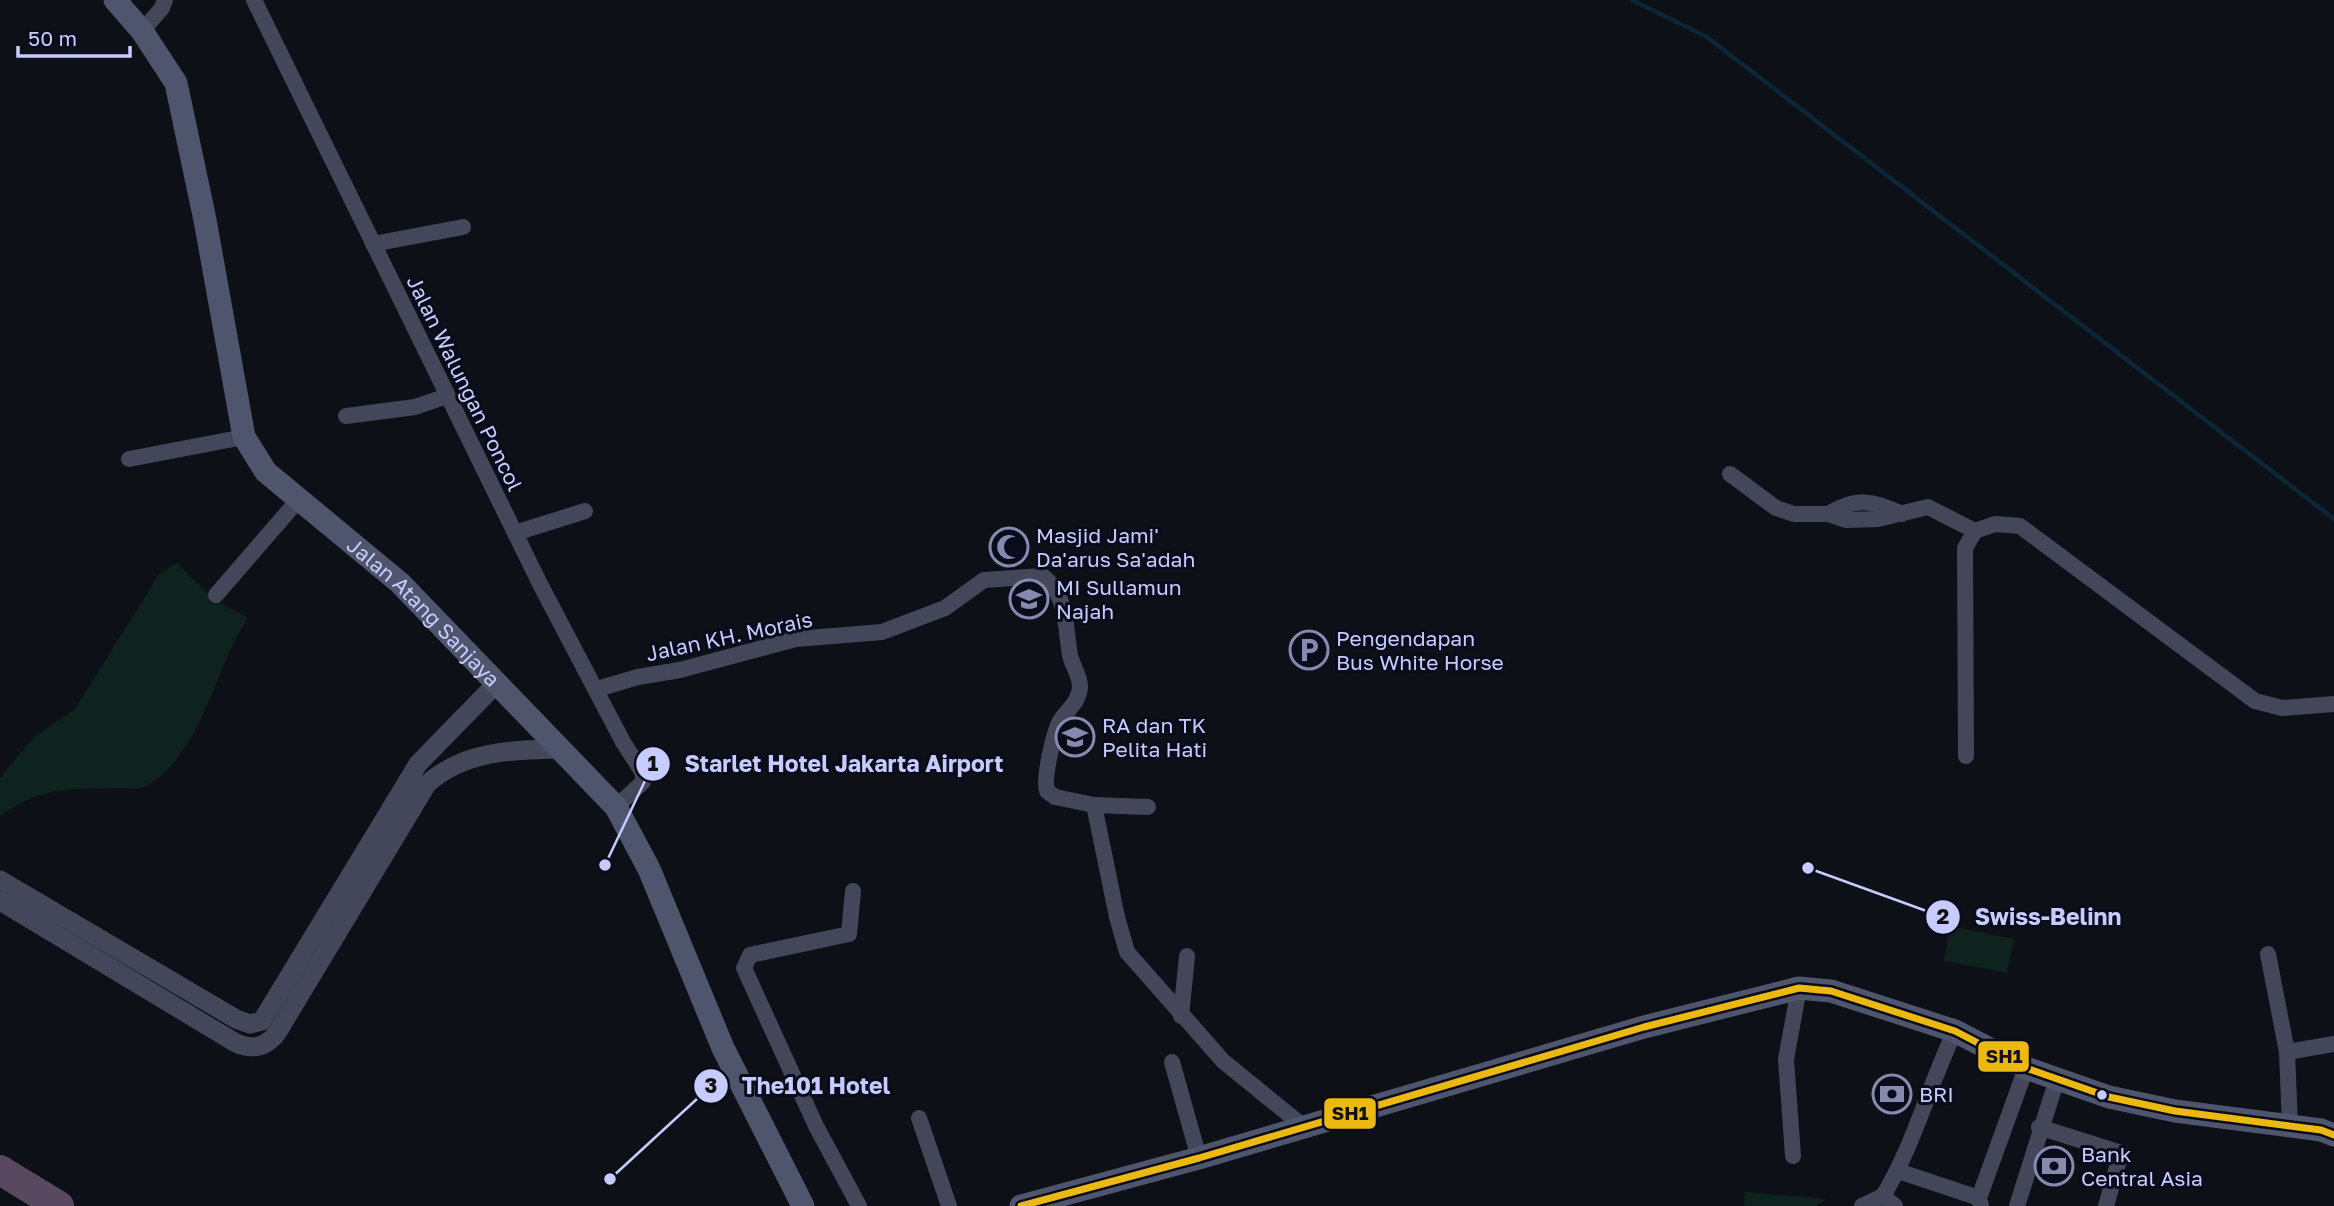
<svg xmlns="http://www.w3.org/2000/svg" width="2334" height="1206" font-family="'Golos Text',sans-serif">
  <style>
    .green { fill: #0e221e }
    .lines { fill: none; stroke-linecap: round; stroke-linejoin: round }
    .stream { stroke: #0b2637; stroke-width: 4.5 }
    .minor { stroke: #434759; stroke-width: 16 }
    .tertiary { stroke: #434759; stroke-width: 19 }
    .secondary { stroke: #4f556c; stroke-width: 23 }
    .motorway { stroke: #594960; stroke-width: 30 }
    .bus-1-casing { stroke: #0b0c1b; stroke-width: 12 }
    .bus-1 { stroke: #ecb910; stroke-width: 7 }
    .bus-dot { fill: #c6ccfe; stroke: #0b0c1b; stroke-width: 2.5 }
    .labels { text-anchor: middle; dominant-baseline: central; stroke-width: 6; stroke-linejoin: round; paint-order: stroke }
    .street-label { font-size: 21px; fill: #c6ccfe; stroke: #0b0c1b }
    .poi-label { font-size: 21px; fill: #c6ccfe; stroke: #0b0c1b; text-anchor: start }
    .leader { fill: none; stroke: #c6ccfe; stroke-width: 2.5 }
    .callout-dot { fill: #c6ccfe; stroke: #0b0c1b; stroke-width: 2.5 }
    .mark-label { font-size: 21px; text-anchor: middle; font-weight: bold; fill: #111 }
    .callout-label { font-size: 23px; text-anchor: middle; font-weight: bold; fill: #c6ccfe; stroke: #0b0c1b; stroke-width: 6; stroke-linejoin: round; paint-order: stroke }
    .line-badge { stroke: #0b0c1b; stroke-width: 2.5 }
    .pale-badge-label { font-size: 19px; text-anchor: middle; font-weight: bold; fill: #111 }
  </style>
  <rect width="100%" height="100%" fill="#0e1018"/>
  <g class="green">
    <path d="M177,563L215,600L248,618C213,670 204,750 148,785C140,790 125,788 116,788C67,790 42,786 0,816V778L34,737L75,709L160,573Z"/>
    <path d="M1950,926L2014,939L2007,973L1944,961Z"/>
    <path d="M1745,1192L1826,1199L1816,1206H1744Z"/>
  </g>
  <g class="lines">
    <path class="stream" d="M1632,0L1707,37L2334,519"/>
    <g class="minor">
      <path d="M254,0L540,584L623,742L643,773V782L616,807"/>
      <path d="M142,31L162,8L165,0"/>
      <path d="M373,244L463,227"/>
      <path d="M346,416L415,407L447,396"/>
      <path d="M129,459L244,437"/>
      <path d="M1730,474L1776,508L1794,514H1828L1846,520L1878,519L1928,507L1975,531"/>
      <path d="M1828,514C1856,497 1873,500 1902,514"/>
      <path d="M515,533L585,511"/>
      <path d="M216,595L299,499"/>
      <path d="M597,689L638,677L680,670L796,639L882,632L945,608L984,580L1043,576C1068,596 1065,627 1070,655C1072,665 1080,676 1080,686C1080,700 1069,709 1062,718C1054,728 1043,779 1047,791L1055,797L1094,805L1117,917L1127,952L1223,1061L1304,1127"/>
      <path d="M1966,756L1965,548L1975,531L1995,524L2020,526L2255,701L2282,708L2334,704"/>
      <path d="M1094,805L1148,807"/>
      <path d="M853,891L849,934L750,955L744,968L816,1126L859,1206"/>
      <path d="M2268,954L2287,1052L2290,1126"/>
      <path d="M1181,1016L1187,956"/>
      <path d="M2287,1052L2334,1044"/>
      <path d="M1172,1062L1199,1158"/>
      <path d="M919,1118L949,1206"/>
      <path d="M2039,1127L2121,1153L2106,1206"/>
      <path d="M1793,1156L1786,1059L1799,988"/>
      <path d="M1898,1171L1979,1198"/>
      <path d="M1862,1206L1883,1196"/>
      <path d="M1895,1206L1883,1196C1914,1145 1929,1085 1955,1031"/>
      <path d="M1981,1206L1979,1198L2026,1068"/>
      <path d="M2017,1206L2057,1079"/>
    </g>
    <g class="tertiary">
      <path d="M0,880L236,1019L250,1024L262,1021L418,764L496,684"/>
      <path d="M0,901L236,1043C252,1050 265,1048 277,1033L427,784C465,750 513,750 561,749"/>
    </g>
    <g class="secondary">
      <path id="s1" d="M115,0L142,31L176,83L205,220L244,437L266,472L400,583L616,807L649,869L723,1048L803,1206"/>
      <path d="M1021,1206L1199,1158L1644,1027L1799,988L1831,991L1955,1031L2026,1068L2109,1097L2175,1111L2321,1130L2334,1135"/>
    </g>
    <path class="motorway" d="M0,1170L59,1206"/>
    <defs>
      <path id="bus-1" d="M1021,1206L1199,1158L1644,1027L1799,988L1831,991L1955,1031L2026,1068L2109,1097L2175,1111L2321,1130L2334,1135"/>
    </defs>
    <use href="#bus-1" class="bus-1-casing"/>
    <use href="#bus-1" class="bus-1"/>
  </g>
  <defs>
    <symbol id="mosque-ring" viewBox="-11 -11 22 22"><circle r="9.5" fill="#0b0c1b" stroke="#868aae" stroke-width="1.5"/><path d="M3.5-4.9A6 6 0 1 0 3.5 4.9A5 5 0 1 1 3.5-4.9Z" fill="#868aae"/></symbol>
    <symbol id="school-ring" viewBox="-11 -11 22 22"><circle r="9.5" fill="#0b0c1b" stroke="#868aae" stroke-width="1.5"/><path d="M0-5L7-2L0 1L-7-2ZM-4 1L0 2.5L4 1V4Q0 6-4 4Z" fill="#868aae"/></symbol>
    <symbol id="parking-ring" viewBox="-11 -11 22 22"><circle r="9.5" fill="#0b0c1b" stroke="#868aae" stroke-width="1.5"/><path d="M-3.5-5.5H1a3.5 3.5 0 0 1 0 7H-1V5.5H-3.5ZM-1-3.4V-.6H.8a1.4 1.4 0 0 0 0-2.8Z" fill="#868aae"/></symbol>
    <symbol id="bank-ring" viewBox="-11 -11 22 22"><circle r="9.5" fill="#0b0c1b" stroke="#868aae" stroke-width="1.5"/><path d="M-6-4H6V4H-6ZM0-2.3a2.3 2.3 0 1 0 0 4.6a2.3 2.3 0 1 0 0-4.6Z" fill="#868aae"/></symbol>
  </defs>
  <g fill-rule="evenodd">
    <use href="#mosque-ring" x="987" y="525" width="44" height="44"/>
    <use href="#school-ring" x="1007" y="577" width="44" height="44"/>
    <use href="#parking-ring" x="1287" y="628" width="44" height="44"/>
    <use href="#school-ring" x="1053" y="715" width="44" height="44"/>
    <use href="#bank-ring" x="1870" y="1072" width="44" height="44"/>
    <use href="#bank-ring" x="2032" y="1144" width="44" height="44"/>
  </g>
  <circle class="bus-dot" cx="2102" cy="1095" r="6"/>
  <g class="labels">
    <g class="street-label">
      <text transform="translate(465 383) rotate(64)">Jalan Walungan Poncol</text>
      <text stroke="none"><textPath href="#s1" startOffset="716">Jalan Atang Sanjaya</textPath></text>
      <text transform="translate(729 636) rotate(-12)">Jalan KH. Morais</text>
    </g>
    <g class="poi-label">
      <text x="1036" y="535">Masjid Jami'<tspan x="1036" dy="24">Da'arus Sa'adah</tspan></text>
      <text x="1056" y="587">MI Sullamun<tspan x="1056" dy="24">Najah</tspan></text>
      <text x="1336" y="638">Pengendapan<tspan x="1336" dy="24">Bus White Horse</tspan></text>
      <text x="1102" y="725">RA dan TK<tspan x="1102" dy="24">Pelita Hati</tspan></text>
      <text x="1919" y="1094">BRI</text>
      <text x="2081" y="1154">Bank<tspan x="2081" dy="24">Central Asia</tspan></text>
    </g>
  </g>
  <path class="leader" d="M605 865L653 764M1808 868L1943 917M610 1179L711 1086"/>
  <g class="callout-dot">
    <circle cx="605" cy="865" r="7"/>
    <circle cx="1808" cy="868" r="7"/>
    <circle cx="610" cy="1179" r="7"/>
    <circle cx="653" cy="764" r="18"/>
    <circle cx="1943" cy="917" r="18"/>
    <circle cx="711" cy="1086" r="18"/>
  </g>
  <g class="mark-label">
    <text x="653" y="771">1</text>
    <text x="1943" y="924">2</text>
    <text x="711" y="1093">3</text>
  </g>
  <g class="callout-label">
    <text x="844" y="772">Starlet Hotel Jakarta Airport</text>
    <text x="2048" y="925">Swiss-Belinn</text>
    <text x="816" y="1094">The101 Hotel</text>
  </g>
  <g class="line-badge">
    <rect x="1977" y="1040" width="53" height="33" rx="7" fill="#ecb910"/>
    <rect x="1323" y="1097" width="54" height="33" rx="7" fill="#ecb910"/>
  </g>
  <g class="pale-badge-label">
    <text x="2004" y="1063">SH1</text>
    <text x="1350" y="1120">SH1</text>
  </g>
  <path d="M18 46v10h112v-10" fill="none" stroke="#c6ccfe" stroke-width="3.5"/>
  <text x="28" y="46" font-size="21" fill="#c6ccfe" stroke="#0b0c1b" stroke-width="5" paint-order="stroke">50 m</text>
</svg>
